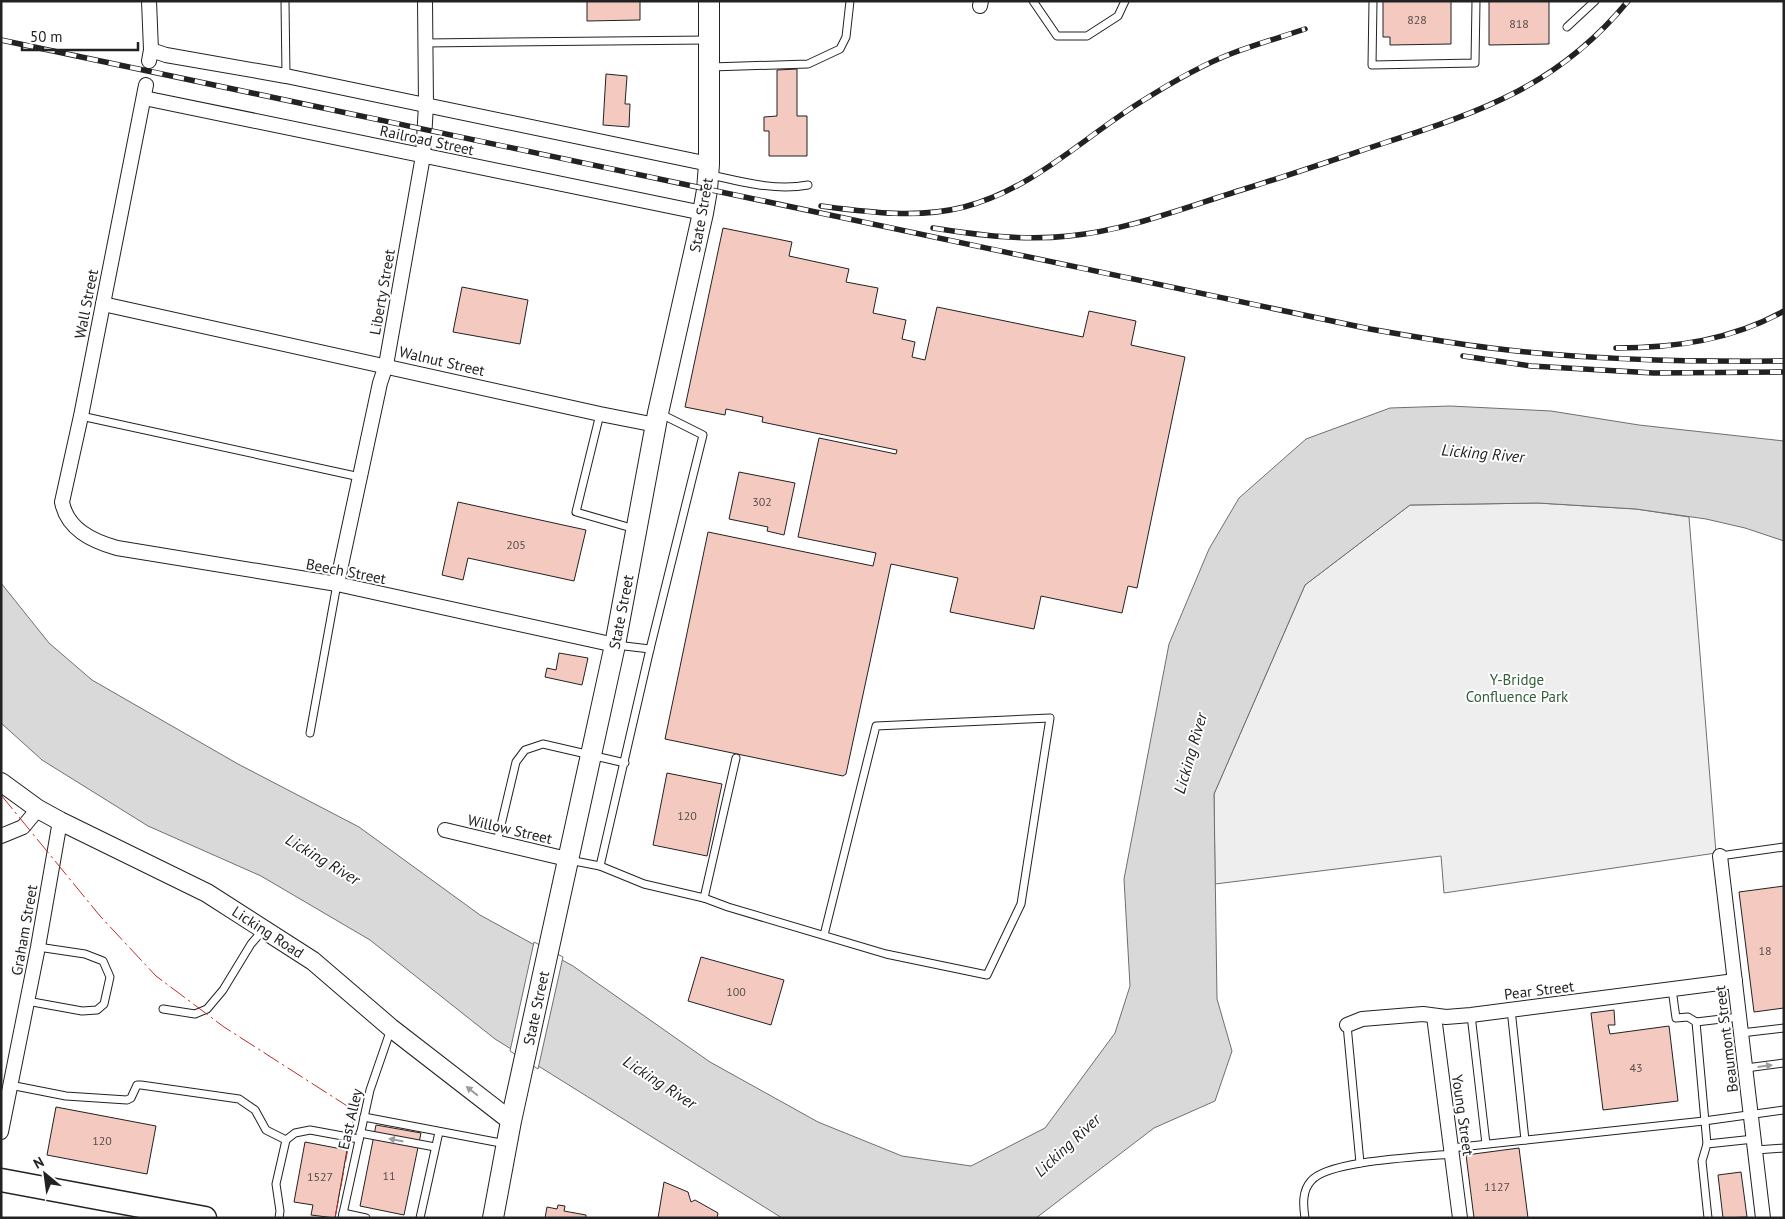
<svg xmlns="http://www.w3.org/2000/svg" width="1785" height="1219" font-family="'PT Sans',sans-serif">
  <style>
    .green { fill: #eee; stroke: #6f6f6f }
    .water { fill: #d9d9d9; stroke: #6f6f6f }
    .pier { fill: #fff; stroke: #6f6f6f }
    .building { fill: #f3c9c0; stroke: #222 }
    .lines { fill: none; stroke-linecap: round; stroke-linejoin: round }
    .service-casing { stroke: #222; stroke-width: 9 }
    .minor-casing { stroke: #222; stroke-width: 16 }
    .tertiary-casing { stroke: #222; stroke-width: 20 }
    .secondary-casing { stroke: #222; stroke-width: 22 }
    .primary-casing { stroke: #222; stroke-width: 25 }
    .service { stroke: #fff; stroke-width: 7 }
    .minor { stroke: #fff; stroke-width: 14 }
    .tertiary { stroke: #fff; stroke-width: 18 }
    .secondary { stroke: #fff; stroke-width: 20 }
    .primary { stroke: #fff; stroke-width: 22 }
    .rail-casing { stroke: #222; stroke-width: 5.5 }
    .rail { stroke: #fff; stroke-width: 4; stroke-dasharray: 11; stroke-linecap: butt }
    .power { stroke: #c62828; stroke-width: 1; stroke-dasharray: 18 4 2.5 4; stroke-linecap: butt }
    .oneway { fill: #9c9c9c }
    .labels { text-anchor: middle; dominant-baseline: central; stroke-width: 4; stroke-linejoin: round; paint-order: stroke }
    .number-label { font-size: 12px; fill: #564c4a }
    .street-label { font-size: 15px; fill: #222; stroke: #fff }
    .park-label { font-size: 15px; fill: #2f5e38; stroke: #fff }
    .water-label { font-size: 16px; font-style: italic; fill: #222; stroke: #fff }
  </style>
  <rect width="100%" height="100%" fill="#fff"/>
  <path class="green" d="M1538,503L1636,509L1689,517L1716,853L1444,893L1441,856L1215,884L1214,794L1305,585L1410,505Z"/>
  <path class="water" d="M1450,406L1551,411L1639,425L1784,441V541L1745,528L1706,519L1636,509L1538,503L1410,505L1305,585L1214,794L1217,999L1232,1051L1215,1101L1154,1128L1036,1218H782L495,1039L370,940L261,876L148,826L42,760L1,723V583L49,643L92,680L238,764L359,827L480,915L573,966L710,1062L818,1122L902,1156L971,1166L1045,1128L1115,1033L1130,986L1124,879L1169,644L1209,549L1239,498L1306,439L1390,408Z"/>
  <path class="pier" d="M534,942L563,957L538,1069L510,1051Z"/>
  <g class="building">
    <path d="M587,1H640V20L587,21Z"/>
    <path d="M1383,1H1451V44L1390,45V37H1383Z"/>
    <path d="M1489,1H1549V44L1489,45Z"/>
    <path d="M797,69V116H807V156H769V131H764V117L777,116V70Z"/>
    <path d="M606,74L627,76L625,104H630L629,127L603,125Z"/>
    <path d="M723,228L792,242L789,256L849,269L846,282L878,288L873,313L906,320L902,339L915,342L912,357L925,360L937,307L1083,337L1089,311L1136,321L1131,345L1185,357L1137,588L1128,586L1122,613L1041,596L1034,629L950,612L958,578L891,564L846,774L843,776L665,739L708,532L873,566L876,553L798,537L819,438L896,454L897,450L762,422L763,417L726,409L725,415L685,407Z"/>
    <path d="M462,287L528,300L520,344L453,332Z"/>
    <path d="M739,472L795,483L784,535L767,531L768,527L729,519Z"/>
    <path d="M458,502L586,530L574,581L468,558L463,580L442,575Z"/>
    <path d="M559,653L588,658L582,685L545,677L547,668L556,670Z"/>
    <path d="M667,773L722,784L707,856L653,845Z"/>
    <path d="M1784,886V1008L1754,1012L1739,892Z"/>
    <path d="M701,957L784,980L771,1025L688,1001Z"/>
    <path d="M1614,1010L1615,1025H1608L1610,1034L1669,1026L1678,1101L1603,1110L1591,1013Z"/>
    <path d="M56,1107L156,1126L147,1174L47,1155Z"/>
    <path d="M376,1125L421,1133L404,1215L360,1206Z"/>
    <path d="M305,1142L347,1150L335,1218L311,1215L313,1205L294,1202Z"/>
    <path d="M1519,1148L1528,1218H1474L1466,1155Z"/>
    <path d="M1741,1172L1747,1217L1723,1218L1718,1175Z"/>
    <path d="M664,1182L688,1192L691,1202L695,1200L718,1213L717,1218H658Z"/>
    <path d="M558,1205L565,1206L564,1211L586,1215V1218H545L547,1207L557,1209Z"/>
  </g>
  <g class="lines">
    <defs>
      <g id="service">
        <path d="M285,1L286,76"/>
        <path d="M1033,1L1057,36H1087L1118,16L1125,1"/>
        <path d="M1373,1L1372,65L1475,63L1476,1"/>
        <path d="M1567,27L1595,1"/>
        <path d="M425,43L707,40"/>
        <path d="M711,67L808,64L840,49L846,37L850,1"/>
        <path d="M711,175C743,182 775,191 808,185"/>
        <path d="M600,414L576,512L635,529"/>
        <path d="M81,416L360,477"/>
        <path d="M616,645L650,649"/>
        <path d="M310,733L337,584"/>
        <path d="M497,842L516,762L525,750L543,744L625,763"/>
        <path d="M1720,856L1784,847"/>
        <path d="M569,860L600,866L650,649L703,435L661,414"/>
        <path d="M600,866L644,884L704,898L728,907L886,954L987,975L1021,904L1050,718L876,726L824,935"/>
        <path d="M704,898L736,758"/>
        <path d="M1672,989L1676,1018L1688,1017L1696,1022L1707,1144"/>
        <path d="M27,1001L82,1011L97,1010L104,1004L110,977L103,961L85,954L38,947"/>
        <path d="M163,1009L195,1014L207,1009L223,990L251,944L263,930"/>
        <path d="M1511,1009L1525,1140"/>
        <path d="M1471,1015L1486,1144"/>
        <path d="M1696,1022L1739,1017"/>
        <path d="M1347,1025L1360,1163"/>
        <path d="M1741,1033L1784,1028"/>
        <path d="M1746,1068L1784,1063"/>
        <path d="M10,1085L66,1096L127,1100L131,1098L137,1085H141L239,1099L255,1110L266,1130L286,1140"/>
        <path d="M364,1117L506,1144"/>
        <path d="M360,1133L435,1147"/>
        <path d="M1451,1148L1704,1121L1784,1110"/>
        <path d="M1756,1150L1784,1148"/>
        <path d="M343,1213L366,1218"/>
        <path d="M279,1218L280,1211L276,1184L286,1140L295,1133L310,1130L359,1139"/>
        <path d="M342,1218L370,1090L391,1029"/>
        <path d="M420,1218L439,1132"/>
        <path d="M1305,1218C1303,1205 1302,1191 1311,1181C1328,1160 1423,1157 1452,1154"/>
        <path d="M1708,1218L1702,1161L1707,1144L1754,1139"/>
      </g>
      <g id="minor">
        <path d="M149,1L151,50L149,61"/>
        <path d="M980,6L981,1"/>
        <path d="M151,50L166,55L286,76L709,164"/>
        <path d="M146,85L81,416L62,502C67,529 92,541 117,548L337,584L615,645"/>
        <path d="M144,98L703,213"/>
        <path d="M103,304L600,414L656,425"/>
        <path d="M337,584L380,383L386,365L423,156L426,105L425,1"/>
        <path d="M445,830L567,859"/>
        <path d="M1,836L23,827L38,809"/>
        <path d="M1720,856L1763,1218"/>
        <path d="M1434,1016L1460,1218"/>
        <path d="M1347,1025L1362,1019L1423,1014L1446,1017L1471,1015L1735,981"/>
        <path d="M1,1132L38,947L60,821"/>
      </g>
      <path id="tertiary" d="M1,782L38,809L60,821L207,893L313,961L391,1028L511,1121"/>
      <path id="secondary" d="M493,1218L511,1121L615,645L658,413L703,213L707,190L709,164V1"/>
      <path id="primary" d="M1,1180L205,1218"/>
    </defs>
    <use href="#service" class="service-casing"/>
    <use href="#minor" class="minor-casing"/>
    <use href="#tertiary" class="tertiary-casing"/>
    <use href="#secondary" class="secondary-casing"/>
    <use href="#primary" class="primary-casing"/>
    <use href="#service" class="service"/>
    <use href="#minor" class="minor"/>
    <use href="#tertiary" class="tertiary"/>
    <use href="#secondary" class="secondary"/>
    <use href="#primary" class="primary"/>
    <defs>
      <g id="rail">
        <path d="M1,40L1370,329C1410,336 1450,343 1491,348C1587,360 1686,362 1784,361"/>
        <path d="M821,206C868,212 917,219 964,207C1031,190 1082,139 1139,103C1169,84 1201,65 1233,53C1257,44 1281,37 1305,29"/>
        <path d="M933,228C978,235 1023,241 1069,236C1131,230 1191,205 1251,187C1295,173 1339,158 1384,143C1483,111 1559,85 1628,1"/>
        <path d="M1616,348C1675,348 1732,340 1784,311"/>
        <path d="M1463,356L1531,366L1654,373L1784,372"/>
      </g>
    </defs>
    <use href="#rail" class="rail-casing"/>
    <use href="#rail" class="rail"/>
    <path class="power" d="M1,795L100,916L156,976L224,1027L355,1111L335,1218"/>
  </g>
  <defs><path id="oneway-solid" d="M-6-.8H1V-3.2L6.5 0L1 3.2V.8H-6Z" transform="scale(1.25)"/></defs>
  <g class="oneway">
    <use href="#oneway-solid" transform="translate(1765 1066) rotate(-7)"/>
    <use href="#oneway-solid" transform="translate(472 1091) rotate(-142)"/>
    <use href="#oneway-solid" transform="translate(396 1140) rotate(-169)"/>
  </g>
  <g class="labels">
    <g class="number-label">
      <text x="1417" y="19">828</text>
      <text x="1519" y="23">818</text>
      <text x="762" y="501">302</text>
      <text x="516" y="544">205</text>
      <text x="687" y="815">120</text>
      <text x="1765" y="950">18</text>
      <text x="736" y="991">100</text>
      <text x="1636" y="1067">43</text>
      <text x="102" y="1140">120</text>
      <text x="389" y="1175">11</text>
      <text x="320" y="1176">1527</text>
      <text x="1497" y="1186">1127</text>
    </g>
    <g class="street-label">
      <text transform="translate(427 140) rotate(12)">Railroad Street</text>
      <text transform="translate(701 215) rotate(-80)">State Street</text>
      <text transform="translate(382 292) rotate(-80)">Liberty Street</text>
      <text transform="translate(86 304) rotate(-79)">Wall Street</text>
      <text transform="translate(442 361) rotate(13)">Walnut Street</text>
      <text transform="translate(346 571) rotate(11)">Beech Street</text>
      <text transform="translate(621 612) rotate(-79)">State Street</text>
      <text transform="translate(510 829) rotate(13)">Willow Street</text>
      <text transform="translate(24 930) rotate(-80)">Graham Street</text>
      <text transform="translate(268 932) rotate(33)">Licking Road</text>
      <text transform="translate(1539 990) rotate(-7)">Pear Street</text>
      <text transform="translate(536 1008) rotate(-78)">State Street</text>
      <text transform="translate(1726 1039) rotate(-97)">Beaumont Street</text>
      <text transform="translate(1463 1115) rotate(82)">Young Street</text>
      <text transform="translate(350 1119) rotate(-77)">East Alley</text>
    </g>
    <g class="park-label">
      <text x="1517" y="679">Y-Bridge<tspan x="1517" dy="17">Confluence Park</tspan></text>
    </g>
    <g class="water-label">
      <text transform="translate(1483 453) rotate(5)">Licking River</text>
      <text transform="translate(1190 753) rotate(-74)">Licking River</text>
      <text transform="translate(323 859) rotate(31)">Licking River</text>
      <text transform="translate(660 1082) rotate(33)">Licking River</text>
      <text transform="translate(1067 1145) rotate(-43)">Licking River</text>
    </g>
  </g>
  <rect width="1785" height="1219" fill="none" stroke="#222222" stroke-width="5"/>
  <g transform="translate(45 1174) rotate(331)" stroke="#ffffff" stroke-width="4" paint-order="stroke">
  <path d="M0-4L9 19L0 12L-9 19Z" fill="#222222"/>
  <text y="-8" font-size="14" font-weight="bold" text-anchor="middle" fill="#222222">N</text>
  </g>
  <path d="M22 42v8h116v-8" fill="none" stroke="#222222" stroke-width="2.5"/>
  <text x="30" y="42" font-size="15" fill="#222222" stroke="#ffffff" stroke-width="4" paint-order="stroke">50 m</text>
</svg>
